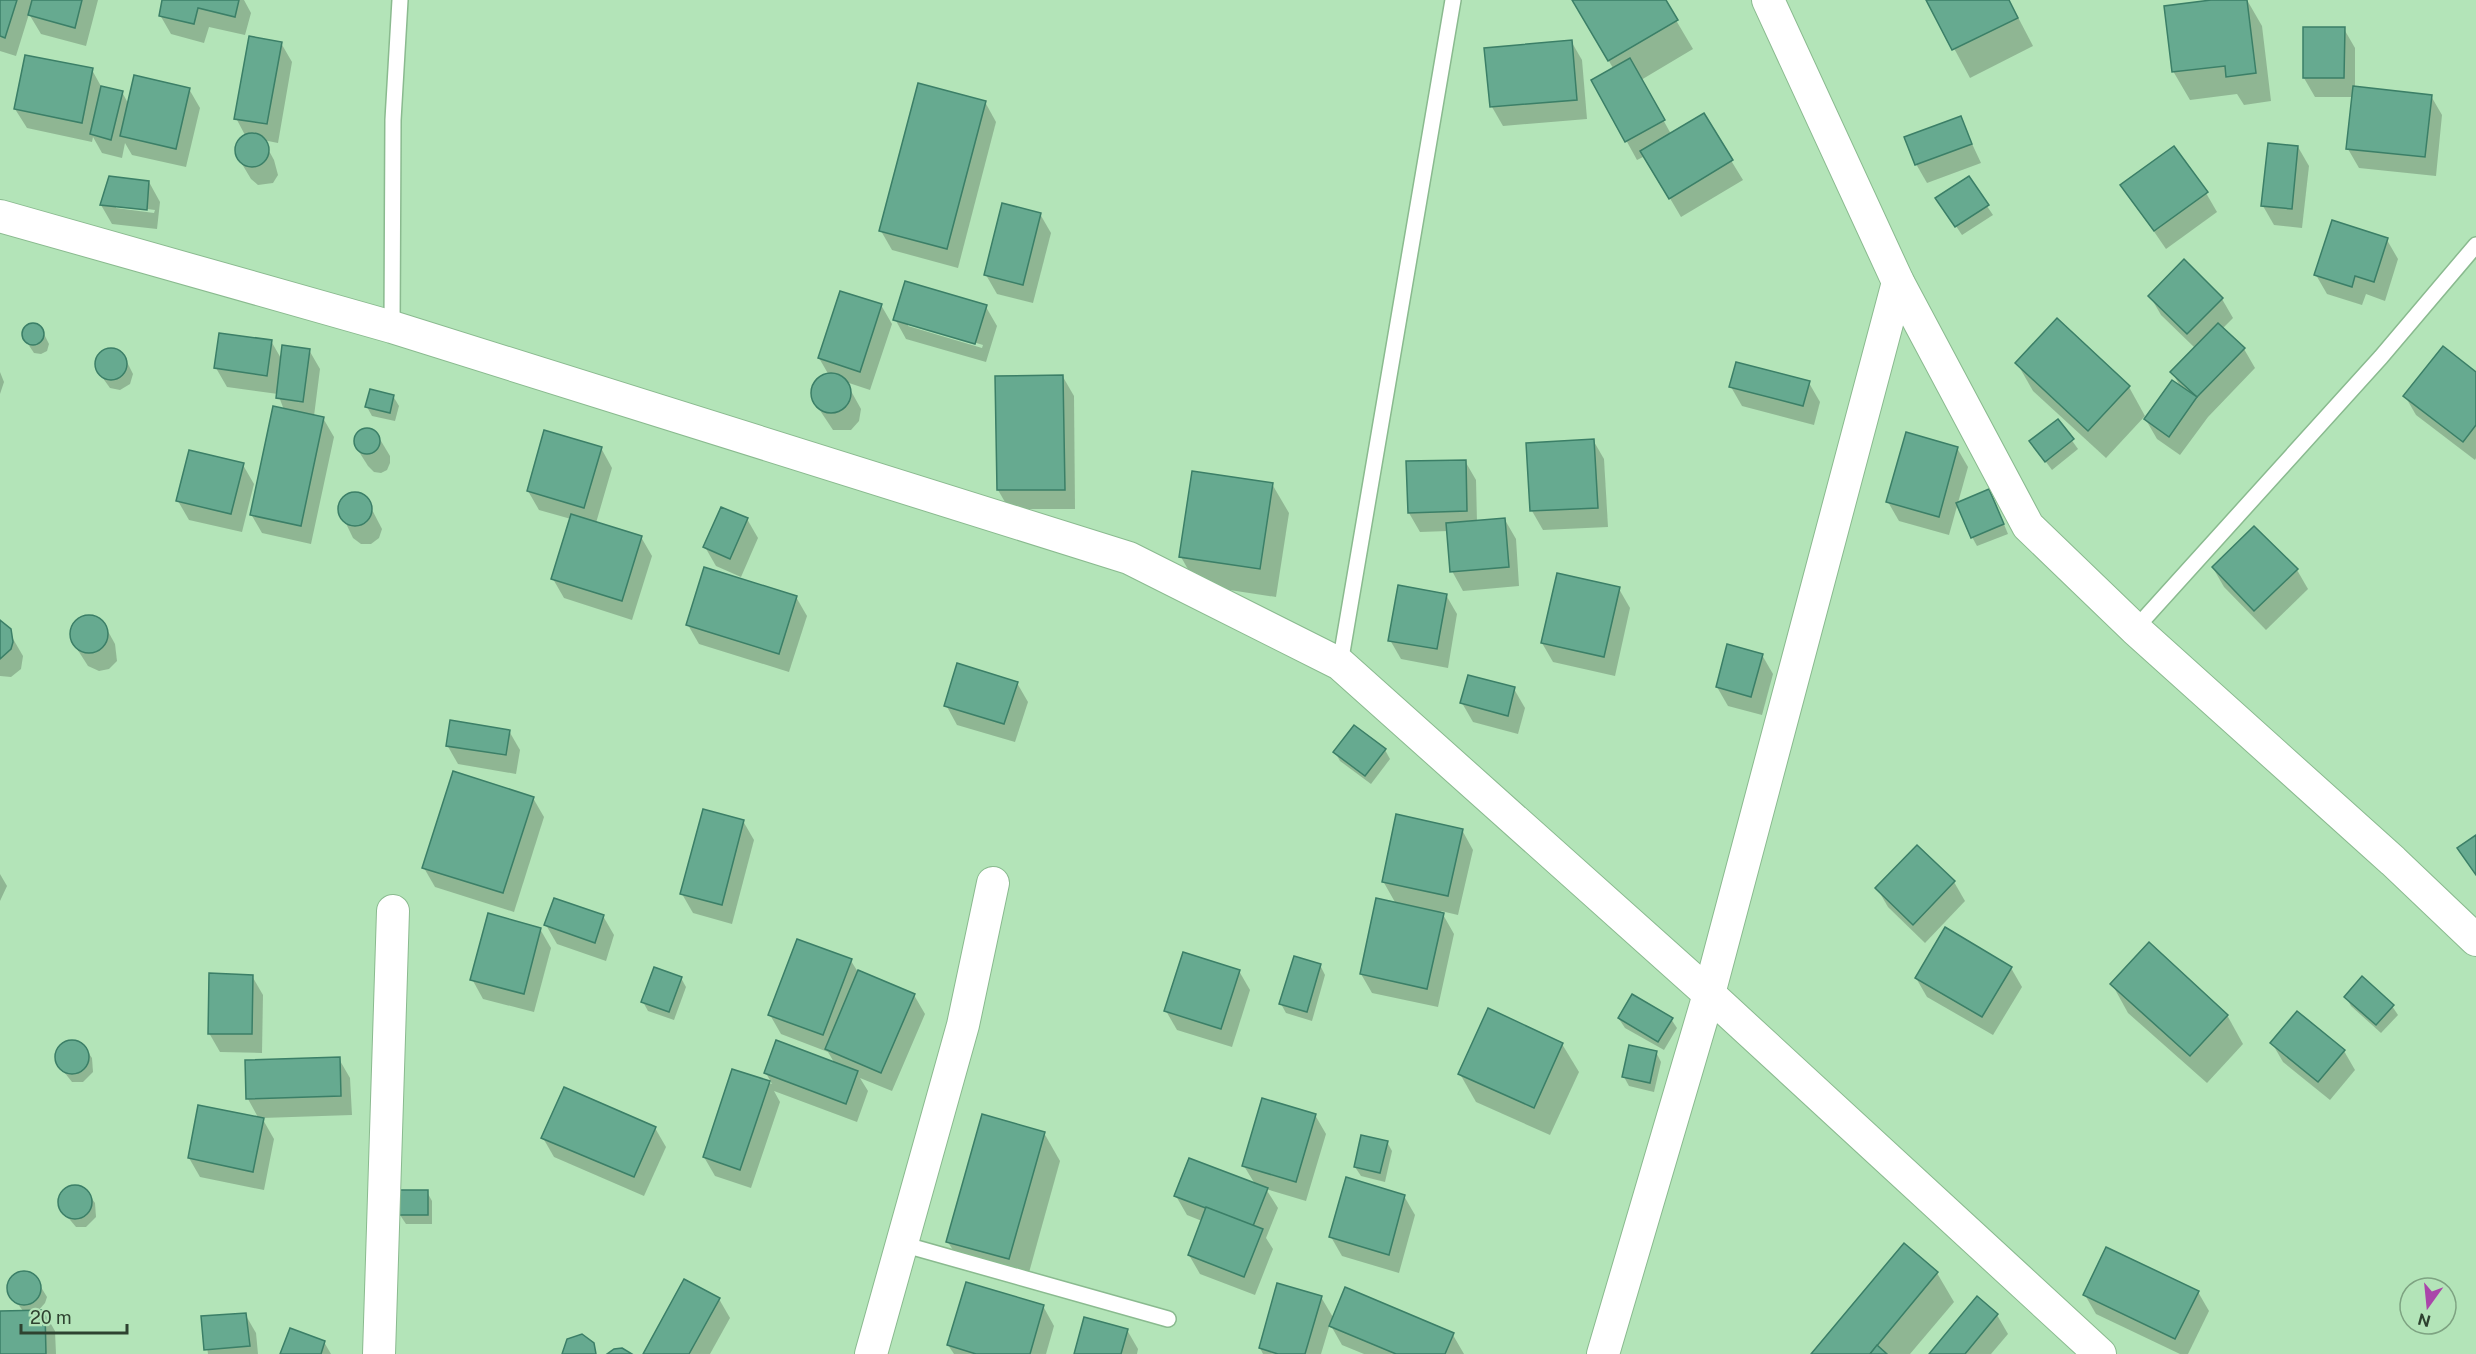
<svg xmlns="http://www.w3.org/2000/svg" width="2476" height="1354" font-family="'Public Sans',sans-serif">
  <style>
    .shadow { fill: #0003; fill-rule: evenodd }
    .building { fill: #66aa90; stroke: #3b7f67; stroke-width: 1.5 }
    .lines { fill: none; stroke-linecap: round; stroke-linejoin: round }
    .service-casing { stroke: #8aba8f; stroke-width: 18 }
    .minor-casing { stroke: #8aba8f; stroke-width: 34 }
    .service { stroke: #fff; stroke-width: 15 }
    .minor { stroke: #fff; stroke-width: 32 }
  </style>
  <rect width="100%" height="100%" fill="#b3e4b8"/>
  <g class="shadow">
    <path d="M0,0H98L86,46L41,34L29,14L16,56L0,51Z"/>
    <path d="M164,0H244L251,13L245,35L209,27L204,43L171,34L160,15Z"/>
    <path d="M1573,0H1664L1693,49L1641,80L1671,134L1703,115L1743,180L1681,217L1645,156L1637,160L1593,80L1613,68Z"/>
    <path d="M1928,0H2009L2033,46L1970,78Z"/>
    <path d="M2223,0H2247L2262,26L2271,101L2244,105L2237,94L2190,100L2173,71Z"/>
    <path d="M2344,29L2355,48V88L2431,96L2442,115L2436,176L2359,168L2348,149L2353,97H2315L2304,78Z"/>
    <path d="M1571,41L1582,60L1587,119L1503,126L1492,107L1486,49Z"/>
    <path d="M281,43L292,62L278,143L263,140L274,160L278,175L273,183L258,185L251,179L239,159L237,145L246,137L236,118Z"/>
    <path d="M92,70L102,88L122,92L129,105L189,89L200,108L186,167L132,155L125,143L122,158L102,153L93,137L92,142L27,128L15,109Z"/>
    <path d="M985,102L996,122L958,268L892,250L881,231Z"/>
    <path d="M1960,118L1981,163L1927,183L1916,164Z"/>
    <path d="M2298,147L2309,166L2302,228L2274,225L2263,206Z"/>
    <path d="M1968,178L1993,215L1962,235L1943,207Z"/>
    <path d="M149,182L160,202L157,229L112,224L101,205ZM116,205L155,210L154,213L116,208Z"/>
    <path d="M2122,185L2206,193L2217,212L2166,249Z"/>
    <path d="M1040,214L1051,233L1033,303L997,294L986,275Z"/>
    <path d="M2387,240L2398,259L2385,301L2366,294L2362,305L2327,294L2316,275Z"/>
    <path d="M2150,296L2222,299L2233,318L2222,329L2244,349L2255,368L2208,417L2180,455L2157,439L2146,420L2181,388L2172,372L2195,348L2161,315Z"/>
    <path d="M881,305L892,324L870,390L846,382L861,409L859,421L851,430H833L813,400V387L820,378L830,377L819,358Z"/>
    <path d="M986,307L997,326L986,362L906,339L895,319ZM908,322L983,345L982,348L908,326Z"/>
    <path d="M2057,320L2129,387L2145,416L2106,458L2033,391L2017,363Z"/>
    <path d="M35,324L41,328L49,344L47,351L41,354L34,353L24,338V331L28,326Z"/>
    <path d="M271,341L282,360L309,350L320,369L314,416L323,418L334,437L311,544L262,533L251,514L284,410L278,394L227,387L216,368Z"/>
    <path d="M114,349L123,354L133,374L130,384L120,390L110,388L97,370V359L103,351Z"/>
    <path d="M0,372L4,382L0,394Z"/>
    <path d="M2476,374V458L2475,460L2416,415L2405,396Z"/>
    <path d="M1063,377L1074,396L1075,509H1009L998,490Z"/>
    <path d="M1809,383L1820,402L1814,425L1742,406L1731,387Z"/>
    <path d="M393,396L399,406L395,421L372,416L367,407Z"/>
    <path d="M2058,421L2078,449L2052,470L2031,442Z"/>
    <path d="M365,430L372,431L378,436L390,456V463L387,470L381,473L374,472L368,466L356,447V439L359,433Z"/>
    <path d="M1593,440L1604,459L1608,527L1543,530L1532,511Z"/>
    <path d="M601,448L612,468L596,523L641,537L652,556L632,620L564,598L553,579L571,519L539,510L528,491Z"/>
    <path d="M1957,448L1968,467L1949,535L1899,521L1888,502Z"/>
    <path d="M1465,461L1476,480L1477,522L1505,520L1516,539L1519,586L1463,591L1452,571L1448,531L1420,532L1409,513Z"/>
    <path d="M243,465L254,484L242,532L189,520L178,501Z"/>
    <path d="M1272,484L1289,513L1276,597L1197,585L1181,557Z"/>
    <path d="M360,493L367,500L382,529L379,538L371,544H361L353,538L339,509L342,499L350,494Z"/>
    <path d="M1994,500L2008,534L1977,546L1972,537Z"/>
    <path d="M747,519L758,538L741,577L716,566L705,547Z"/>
    <path d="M2213,568L2297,570L2308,589L2266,630L2224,587Z"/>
    <path d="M1619,589L1630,608L1615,676L1553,662L1542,643Z"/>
    <path d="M1446,595L1457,614L1448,668L1401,659L1390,640Z"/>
    <path d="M796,597L807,616L789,672L699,644L688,625Z"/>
    <path d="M95,617L104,624L115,644L117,661L109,669L99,671L88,666L72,641V629L79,620Z"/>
    <path d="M0,623L5,625L23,656L21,669L11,677L0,676Z"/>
    <path d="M1762,655L1773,674L1762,715L1728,706L1717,687Z"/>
    <path d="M1017,683L1028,702L1015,742L957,725L946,705Z"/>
    <path d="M1514,689L1525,708L1518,734L1473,722L1462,703Z"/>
    <path d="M509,731L520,750L516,774L458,764L447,745Z"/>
    <path d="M1385,750L1390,759L1371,784L1340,761L1335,752Z"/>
    <path d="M533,798L544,817L514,912L435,887L424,868Z"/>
    <path d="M743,821L754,840L732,924L693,913L682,894Z"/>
    <path d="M1462,830L1473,850L1458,915L1441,911L1454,934L1438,1007L1372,993L1361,974L1396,904L1383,881Z"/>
    <path d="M1917,847L1954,882L1965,901L1925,943L1888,907L1877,888Z"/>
    <path d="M0,874L7,886L0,901Z"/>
    <path d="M603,916L614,935L606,961L557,944L546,925Z"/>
    <path d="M540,929L551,948L534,1012L483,999L472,979Z"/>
    <path d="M851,961L858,972L914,995L925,1014L892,1091L860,1078L868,1091L857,1122L774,1091L780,1102L751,1188L715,1176L704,1157L733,1071L772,1084L766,1073L835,1064L828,1052L781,1034L770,1015Z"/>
    <path d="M1320,965L1325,975L1312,1021L1286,1013L1281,1004Z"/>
    <path d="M2011,968L2022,987L1993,1035L1927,997L1916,978Z"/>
    <path d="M1239,971L1250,990L1232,1047L1177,1030L1166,1011Z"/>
    <path d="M252,976L263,995L262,1053L220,1052L209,1033Z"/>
    <path d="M681,978L686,987L674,1020L648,1011L643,1002Z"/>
    <path d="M2112,984L2227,1015L2243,1044L2207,1083L2128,1013Z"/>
    <path d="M2346,997L2392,1006L2398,1015L2381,1033L2351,1006Z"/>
    <path d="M1619,1019H1671L1677,1028L1664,1050L1625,1028Z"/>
    <path d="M67,1042L81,1043L92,1058L93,1072L83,1082H72L57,1063V1051Z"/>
    <path d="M2272,1043L2344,1051L2355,1070L2330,1100L2283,1062Z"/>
    <path d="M1562,1044L1579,1072L1550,1135L1476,1102L1460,1074Z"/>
    <path d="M1656,1052L1661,1062L1654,1092L1629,1086L1624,1077Z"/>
    <path d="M339,1059L350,1078L352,1115L262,1118L274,1139L264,1190L200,1177L189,1158L259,1119L248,1099Z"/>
    <path d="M1315,1115L1326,1134L1306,1201L1266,1189L1278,1208L1266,1238L1273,1249L1255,1295L1200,1274L1189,1255L1202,1221L1187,1215L1176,1196L1255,1184L1244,1166Z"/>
    <path d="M655,1128L666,1147L644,1196L554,1157L543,1138Z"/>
    <path d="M1044,1133L1060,1161L1025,1287L965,1270L948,1242Z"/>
    <path d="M1387,1142L1392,1151L1385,1182L1361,1176L1355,1167Z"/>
    <path d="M70,1187L84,1188L95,1203L96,1217L86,1227H76L60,1208L61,1196Z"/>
    <path d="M427,1192L432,1201V1224H406L400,1215Z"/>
    <path d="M1404,1196L1415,1215L1399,1273L1342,1256L1331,1237Z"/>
    <path d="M1904,1246L1937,1273L1954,1302L1910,1354H1813Z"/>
    <path d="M19,1273L33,1274L47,1297L45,1303L37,1312H44L55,1331L56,1354H0V1313L24,1312L10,1294V1282Z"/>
    <path d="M2198,1292L2209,1311L2188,1354H2180L2096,1314L2085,1295Z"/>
    <path d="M1321,1297L1334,1319L1453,1335L1464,1354H1364L1342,1345L1330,1324L1321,1354H1263L1260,1348Z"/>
    <path d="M719,1299L730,1318L710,1354H645Z"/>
    <path d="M1043,1306L1054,1326L1046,1354H954L948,1345Z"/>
    <path d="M245,1314L256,1333L258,1354H208L203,1318Z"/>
    <path d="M1997,1315L2008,1334L1991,1354H1931Z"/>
    <path d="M1127,1330L1138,1349L1137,1354H1076Z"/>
    <path d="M324,1342L331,1354H282Z"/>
  </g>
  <g class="building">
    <path d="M0,0H17L5,38L0,36Z"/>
    <path d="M32,0H82L75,28L28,15Z"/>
    <path d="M162,0H239L235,17L198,8L194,24L159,16Z"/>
    <path d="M1572,0H1666L1678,20L1608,61Z"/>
    <path d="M1926,0H2009L2018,18L1952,50Z"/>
    <path d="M2211,0H2247L2256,73L2226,77L2225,66L2172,72L2164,6Z"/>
    <path d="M2303,27H2345L2344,78H2303Z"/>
    <path d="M249,36L282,42L267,124L234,119Z"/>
    <path d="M1572,40L1577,100L1490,107L1484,48Z"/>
    <path d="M25,55L93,68L82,123L14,109Z"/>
    <path d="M1630,58L1665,120L1625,142L1591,80Z"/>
    <path d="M134,75L190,88L176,149L120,136Z"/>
    <path d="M918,83L986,101L947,249L879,231Z"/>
    <path d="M101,86L123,91L111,140L90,134Z"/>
    <path d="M2353,86L2432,95L2425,157L2346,149Z"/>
    <path d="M1704,113L1733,160L1669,199L1640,151Z"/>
    <path d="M1961,116L1972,144L1915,165L1904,137Z"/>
    <circle cx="252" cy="150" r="17"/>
    <path d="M2268,143L2298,146L2292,209L2261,206Z"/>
    <path d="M2174,146L2208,192L2154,231L2120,185Z"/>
    <path d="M109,176L149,181L147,210L100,205Z"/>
    <path d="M1969,176L1989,205L1955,227L1935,198Z"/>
    <path d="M1002,203L1041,213L1023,285L984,275Z"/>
    <path d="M2332,220L2388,238L2374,282L2355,276L2352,287L2314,275Z"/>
    <path d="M2184,259L2223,298L2187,334L2148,296Z"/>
    <path d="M905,281L987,305L975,344L893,320Z"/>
    <path d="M840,291L882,304L860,372L818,358Z"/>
    <path d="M2057,318L2130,386L2088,431L2015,363Z"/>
    <circle cx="33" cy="334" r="11"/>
    <path d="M2218,323L2245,348L2197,397L2170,372Z"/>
    <path d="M219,333L272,340L267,376L214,368Z"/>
    <path d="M282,345L310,349L303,402L276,398Z"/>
    <path d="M2443,346L2476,372V425L2463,442L2403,396Z"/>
    <circle cx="111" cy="364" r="16"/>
    <path d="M1736,362L1810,381L1803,406L1729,387Z"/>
    <circle cx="831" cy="393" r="20"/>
    <path d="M1063,375L1065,490H997L995,376Z"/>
    <path d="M2172,380L2197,397L2169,437L2144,419Z"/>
    <path d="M370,389L394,395L390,413L365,407Z"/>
    <path d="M273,406L324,417L301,526L250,515Z"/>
    <path d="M2058,419L2074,439L2045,462L2029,441Z"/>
    <circle cx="367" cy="441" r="13"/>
    <path d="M544,430L602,447L584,508L527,491Z"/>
    <path d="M1906,432L1958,447L1939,517L1886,502Z"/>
    <path d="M1594,439L1598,508L1530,511L1526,443Z"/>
    <path d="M189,450L244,463L231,514L176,501Z"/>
    <path d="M1466,460L1467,511L1408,513L1406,461Z"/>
    <path d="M1192,471L1273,483L1260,569L1179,557Z"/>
    <path d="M1989,489L2004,524L1971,538L1956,503Z"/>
    <circle cx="355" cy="509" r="17"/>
    <path d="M721,507L748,518L730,559L703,547Z"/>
    <path d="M571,514L642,536L622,601L551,579Z"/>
    <path d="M1505,518L1509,567L1450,572L1446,523Z"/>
    <path d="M2254,526L2298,569L2254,611L2212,567Z"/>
    <path d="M704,567L797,596L779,654L686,625Z"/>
    <path d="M1557,573L1620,587L1604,657L1541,643Z"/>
    <path d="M1398,585L1447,594L1437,649L1388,641Z"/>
    <circle cx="89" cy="634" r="19"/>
    <path d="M0,620L11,629L13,642L11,649L0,659Z"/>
    <path d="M1727,644L1763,654L1751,697L1716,687Z"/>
    <path d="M957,663L1018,682L1004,724L944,706Z"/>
    <path d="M1468,675L1515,687L1508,716L1460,703Z"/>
    <path d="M450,720L510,730L506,755L446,746Z"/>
    <path d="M1354,725L1386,749L1365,776L1333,752Z"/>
    <path d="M453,771L534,797L503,893L422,868Z"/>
    <path d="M703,809L744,820L722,905L680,894Z"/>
    <path d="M1396,814L1463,829L1448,896L1382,882Z"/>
    <path d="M2476,835V875L2457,848Z"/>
    <path d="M1917,845L1955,881L1913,925L1875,888Z"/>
    <path d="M554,898L604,915L595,943L544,925Z"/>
    <path d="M1376,898L1444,913L1427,989L1360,974Z"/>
    <path d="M488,913L541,928L524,994L470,980Z"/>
    <path d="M1945,927L2012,967L1982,1017L1915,978Z"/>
    <path d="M797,939L852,959L823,1035L768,1015Z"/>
    <path d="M2149,942L2228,1015L2190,1056L2110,984Z"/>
    <path d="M1183,952L1240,970L1221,1029L1164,1011Z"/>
    <path d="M1294,956L1321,964L1307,1012L1279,1004Z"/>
    <path d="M654,967L682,977L669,1012L641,1002Z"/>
    <path d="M858,970L915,994L881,1073L825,1049Z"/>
    <path d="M209,973L253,975L252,1034H208Z"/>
    <path d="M2362,976L2394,1005L2376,1025L2344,997Z"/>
    <path d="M1632,994L1673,1018L1658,1042L1618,1018Z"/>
    <path d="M1488,1008L1563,1043L1534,1108L1458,1074Z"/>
    <path d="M2297,1011L2345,1050L2318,1082L2270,1043Z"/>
    <circle cx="72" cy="1057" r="17"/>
    <path d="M776,1040L858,1071L846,1104L764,1073Z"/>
    <path d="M1629,1045L1657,1051L1650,1083L1622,1077Z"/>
    <path d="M340,1057L341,1096L246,1099L245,1060Z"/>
    <path d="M732,1069L770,1081L740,1170L703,1157Z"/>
    <path d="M564,1087L656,1127L634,1177L541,1138Z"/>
    <path d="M1262,1098L1316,1114L1296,1182L1242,1166Z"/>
    <path d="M198,1105L264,1118L253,1172L188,1158Z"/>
    <path d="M982,1114L1045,1132L1009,1259L946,1242Z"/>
    <path d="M1361,1135L1388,1141L1380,1173L1354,1167Z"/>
    <path d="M1189,1158L1268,1188L1253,1226L1174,1196Z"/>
    <path d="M1346,1177L1405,1195L1389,1255L1329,1237Z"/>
    <circle cx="75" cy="1202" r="17"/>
    <rect x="399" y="1190" width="29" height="25"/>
    <path d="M1206,1207L1263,1229L1244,1277L1188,1255Z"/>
    <path d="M1904,1243L1938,1272L1870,1354H1811Z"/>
    <path d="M2106,1247L2199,1291L2175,1339L2083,1295Z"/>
    <circle cx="24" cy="1288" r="17"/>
    <path d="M684,1279L720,1298L689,1354H643Z"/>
    <path d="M966,1282L1044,1305L1030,1354H976L947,1345Z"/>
    <path d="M1277,1283L1322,1296L1305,1354H1278L1259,1348Z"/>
    <path d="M1345,1287L1454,1333L1445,1354H1396L1329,1326Z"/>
    <path d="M1977,1296L1998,1314L1965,1354H1929Z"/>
    <path d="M45,1310L46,1354H0V1311Z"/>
    <path d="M246,1313L250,1346L204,1350L201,1316Z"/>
    <path d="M1084,1317L1128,1329L1121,1354H1074Z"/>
    <path d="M290,1328L325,1341L321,1354H280Z"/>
    <path d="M582,1334L594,1343L596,1354H562L567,1339Z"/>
    <path d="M1877,1345L1887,1354H1870Z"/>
    <path d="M622,1348L632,1354H607L614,1349Z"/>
  </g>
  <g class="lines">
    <defs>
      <g id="service">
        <path d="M392,327L393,120L400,0"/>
        <path d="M2135,629L2381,357L2476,245"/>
        <path d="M1340,664L1453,0"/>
        <path d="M902,1244L1168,1319"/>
      </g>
      <g id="minor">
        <path d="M1768,0L1898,282L2028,526L2135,629L2393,861L2476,940"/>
        <path d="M0,216L392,327L1129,558L1340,664L1709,994L2100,1354"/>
        <path d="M379,1354L393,911"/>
        <path d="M871,1354L963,1025L993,883"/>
        <path d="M1603,1354L1709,994L1898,282"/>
      </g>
    </defs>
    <use href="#service" class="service-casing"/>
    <use href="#minor" class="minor-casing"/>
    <use href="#service" class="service"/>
    <use href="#minor" class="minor"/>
  </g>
  <g transform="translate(2428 1306) rotate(195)"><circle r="28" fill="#b3e4b8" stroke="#7ea382" stroke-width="1.5"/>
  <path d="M0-4.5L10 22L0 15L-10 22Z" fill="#aa45aa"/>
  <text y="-9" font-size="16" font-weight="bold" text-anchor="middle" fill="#2e4230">N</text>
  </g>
  <path d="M21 1324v9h106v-9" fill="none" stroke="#2e4230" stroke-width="3"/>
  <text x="30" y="1324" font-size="18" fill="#2e4230" stroke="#b3e4b8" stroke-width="4.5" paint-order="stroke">20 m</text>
</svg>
